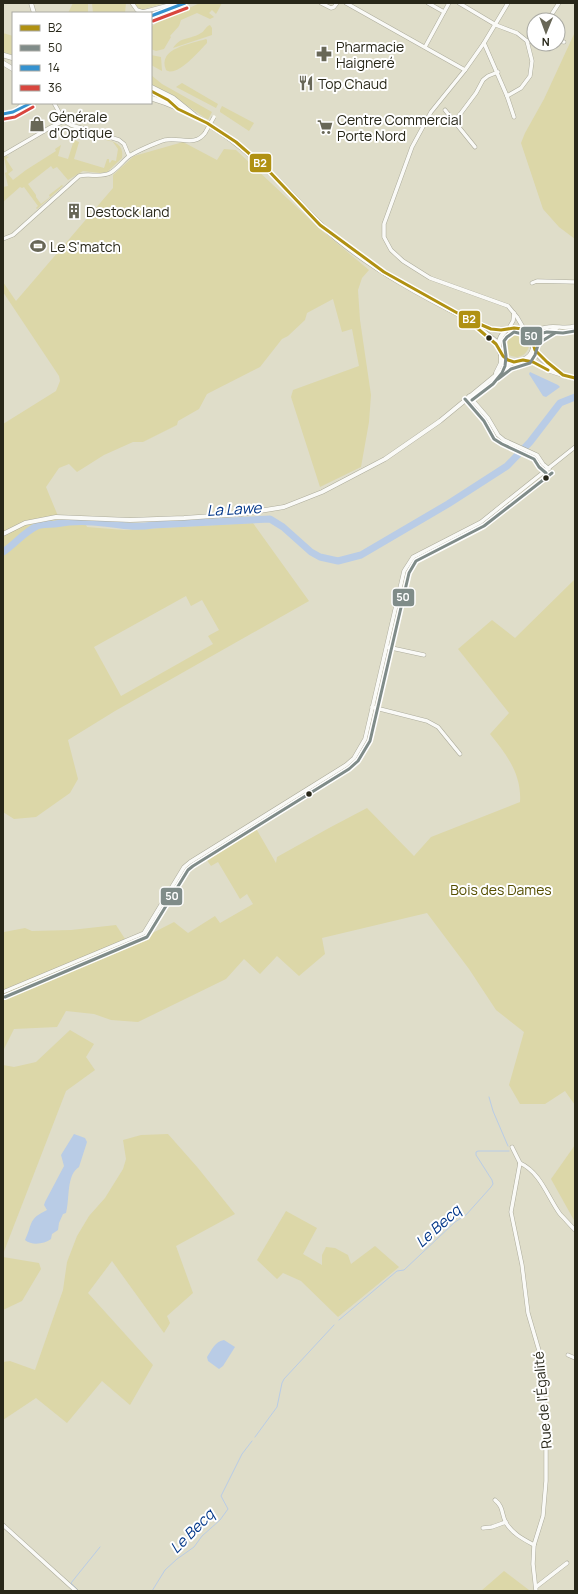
<svg xmlns="http://www.w3.org/2000/svg" width="578" height="1594" font-family="Manrope,sans-serif">
  <style>
    .green { fill: #dcd7a8; fill-rule: evenodd }
    .water { fill: #b9cce6 }
    .lines { fill: none; stroke-linecap: round; stroke-linejoin: round }
    .stream { stroke: #b9cce6; stroke-width: 1 }
    .river { stroke: #b9cce6; stroke-width: 7 }
    .minor-casing { stroke: #adac9c; stroke-width: 4.5 }
    .tertiary-casing { stroke: #adac9c; stroke-width: 5 }
    .secondary-casing { stroke: #adac9c; stroke-width: 5.5 }
    .minor { stroke: #fafaf7; stroke-width: 3.5 }
    .tertiary { stroke: #fafaf7; stroke-width: 4 }
    .secondary { stroke: #fafaf7; stroke-width: 4.5 }
    .minor-bridge-casing { stroke: #adac9c; stroke-width: 4.5; stroke-linecap: butt }
    .minor-bridge { stroke: #fafaf7; stroke-width: 3.5 }
    .bus-1-casing { stroke: #fff; stroke-width: 6 }
    .bus-2-casing { stroke: #fff; stroke-width: 6 }
    .bus-3-casing { stroke: #fff; stroke-width: 6 }
    .bus-4-casing { stroke: #fff; stroke-width: 6 }
    .bus-1 { stroke: #b09112; stroke-width: 3 }
    .bus-2 { stroke: #808c89; stroke-width: 3 }
    .bus-3 { stroke: #3592d0; stroke-width: 3 }
    .bus-4 { stroke: #d9463e; stroke-width: 3 }
    .bus-dot { fill: #282719; stroke: #fff; stroke-width: 1.5 }
    .labels { text-anchor: middle; dominant-baseline: central; stroke-width: 4; stroke-linejoin: round; paint-order: stroke }
    .poi-label { font-size: 14px; fill: #282719; stroke: #fff; text-anchor: start }
    .park-label { font-size: 14px; fill: #554e00; stroke: #fff }
    .street-label { font-size: 14px; fill: #282719; stroke: #fff }
    .water-label { font-size: 15px; font-style: italic; fill: #003688; stroke: #fff }
    .line-badge { stroke: #fff; stroke-width: 1.5 }
    .badge-label { font-size: 11px; text-anchor: middle; font-weight: bold; fill: #fff }
  </style>
  <rect width="100%" height="100%" fill="#dfddc9"/>
  <g class="green">
    <path d="M73,3H88V13H68Z"/>
    <path d="M92,3H126L125,13H93Z"/>
    <path d="M134,3H165L141,10L137,8Z"/>
    <path d="M200,3H222L216,14L212,10L209,13L214,17L210,19L197,13L181,20L179,26L170,36L171,37L164,49L156,51L151,49V27L158,22Z"/>
    <path d="M210,25L212,28V35L173,48C181,36 190,40 201,33C205,31 205,27 210,25Z"/>
    <path d="M575,32V239L559,227L543,209L521,143L525,133L544,99Z"/>
    <path d="M3,33L13,36V55L3,52Z"/>
    <path d="M206,39L207,40V43C199,51 177,78 166,70C157,48 191,44 206,39Z"/>
    <path d="M151,55L161,57L162,71L151,65Z"/>
    <path d="M151,75L162,84L212,112L208,120L169,93L151,86Z"/>
    <path d="M182,83L218,104L216,108L176,87Z"/>
    <path d="M222,106L254,123L249,131L220,112V110Z"/>
    <path d="M98,137C110,141 125,142 122,158L107,172L100,173L83,171L68,180L57,167L53,169L51,166L28,184L36,195V197L41,204L50,197L49,195L62,185L63,186L37,209L36,208L38,206L24,187L22,188L20,187L3,202V187L8,186L5,173L7,172L4,157L6,156L9,157L6,159L13,170L8,174L13,180L26,170L56,151L55,149L61,145L58,156L68,159L74,140L79,142L74,159L104,168L107,159H109V162L110,163L112,160L116,161L118,149L113,142L99,138L97,140Z"/>
    <path d="M183,142L217,160L224,149L236,150L320,229L369,270L362,278L358,290L360,320L371,395L369,422L361,467L320,487L291,397L293,390L359,366L352,329L342,332L333,299L307,313L305,320L288,336L282,339L260,367L207,394L199,409L178,421L177,425L143,442H133L104,455L77,472L69,464L59,468L46,487L58,516L83,518L87,527L124,530L253,523L309,601L115,711L68,740L78,779L70,793L36,817L14,819L3,812V424L56,391L60,381L59,376L3,292V282L16,301L113,188V175L134,156ZM186,596L191,606L202,600L219,630L208,636L213,644L121,696L94,647Z"/>
    <circle cx="516" cy="344" r="13"/>
    <path d="M575,579V1105L565,1091L545,1104H520L509,1085L524,1032L496,1010L469,969L427,913L322,938L325,954L299,976L277,956L260,974L244,959L226,979L138,1022L111,1020L94,1014L66,1011L57,1027L14,1029L3,1051L4,932L25,928L32,931L71,930L116,925L129,945L174,922L188,933L215,916L220,923L253,904L247,894L240,899L218,862L211,866L204,856L254,825L276,863L277,857L329,828L367,808L414,856L431,837L520,802C522,774 506,754 490,734L509,713L458,649L492,620L515,638Z"/>
    <path d="M70,1030L94,1044L86,1057L95,1070L66,1091L3,1254V1065L14,1067L36,1062Z"/>
    <path d="M168,1134L198,1168L235,1214L176,1246L193,1293L167,1316L170,1323L164,1333L112,1261L88,1293L153,1365L130,1405L102,1381L67,1423L36,1398L3,1420V1362L10,1361L35,1370L63,1290L67,1262L77,1236L89,1216L105,1198L123,1169L126,1159L123,1140L141,1135Z"/>
    <path d="M575,1145V1222L551,1179Z"/>
    <path d="M286,1211L317,1228L303,1254L322,1265V1255L326,1247L335,1248L348,1255L351,1264L375,1246L399,1267L338,1317L301,1281L283,1273L277,1279L257,1260Z"/>
    <path d="M3,1257L39,1263L41,1269L22,1301L3,1310Z"/>
    <path d="M504,1571L529,1590V1591H481Z"/>
  </g>
  <g class="water">
    <path d="M530,372L558,385L560,387L546,397L543,396L529,374Z"/>
    <path d="M74,1134L85,1138L87,1142L79,1167C66,1175 70,1199 66,1213L63,1214L59,1223L58,1230L52,1234L51,1239C44,1244 32,1246 25,1240C33,1223 28,1219 47,1210L44,1205L45,1202L64,1166L61,1155Z"/>
    <path d="M224,1340L235,1347L223,1366L219,1369L208,1361L207,1357C212,1350 214,1342 224,1340Z"/>
  </g>
  <g class="lines">
    <g class="stream">
      <path d="M489,1097L493,1111L508,1146"/>
      <path d="M339,1320L397,1271L404,1270L455,1222L466,1215L491,1187L493,1184L492,1180L476,1155V1152L478,1151H509"/>
      <path d="M255,1437L277,1407L282,1383L284,1379L334,1325"/>
      <path d="M79,1591L71,1583L100,1547"/>
      <path d="M152,1591L165,1570L177,1559L194,1547L202,1536L220,1520L228,1509L221,1496L242,1454L252,1441"/>
    </g>
    <path class="river" d="M3,552C15,544 24,532 37,526C42,524 49,524 55,524C67,522 80,521 92,522C113,523 131,529 153,525L270,519L283,527L311,552L320,557L338,561L361,555L448,504L507,466L530,442L560,403L575,397"/>
    <defs>
      <g id="minor">
        <path d="M132,3L137,10L143,12L177,3"/>
        <path d="M321,3L331,8L334,7L337,3"/>
        <path d="M346,3L465,70"/>
        <path d="M428,3L444,12"/>
        <path d="M459,3L496,25L517,33L527,41L532,61L530,76L521,88L507,96"/>
        <path d="M508,3L484,43L465,70L431,112L412,147L384,224V237L391,250L403,261L430,278L508,306L517,317L524,329"/>
        <path d="M548,20L559,3"/>
        <path d="M527,41H534"/>
        <path d="M558,41L564,42"/>
        <path d="M484,43L507,96L514,117"/>
        <path d="M425,47L449,3"/>
        <path d="M54,103L64,121L71,125L119,140L124,144L129,156"/>
        <path d="M445,110L475,147"/>
        <path d="M455,121L476,93L483,80L488,76L498,72"/>
        <path d="M3,155L51,127L64,121"/>
        <path d="M3,239L13,235L79,176C89,173 100,178 110,173C117,169 122,162 128,157C134,152 158,142 165,140C180,137 195,147 205,133"/>
        <path d="M532,283L537,281L575,282"/>
        <path d="M509,328L513,321L514,313"/>
        <path d="M527,330C535,331 541,328 549,327C558,326 566,329 575,326"/>
        <path d="M534,343L544,333L557,328"/>
        <path d="M469,396L488,418L498,435L504,440L537,455L543,464L549,469"/>
        <path d="M387,647L424,655"/>
        <path d="M372,707L427,721L438,727L460,754"/>
        <path d="M3,992L144,933L184,867L190,862L346,765L354,758L365,739L404,571L413,557L481,522L575,447"/>
        <path d="M512,1147L520,1163"/>
        <path d="M520,1163L511,1212L522,1265L528,1313L540,1354L546,1448V1481L543,1516L534,1545L533,1564L536,1591"/>
        <path d="M520,1163C541,1173 547,1196 560,1214C565,1219 570,1225 575,1230"/>
        <path d="M568,1355L575,1358"/>
        <path d="M495,1500C504,1507 501,1514 506,1523C513,1534 523,1539 534,1545"/>
        <path d="M3,1525L76,1591"/>
        <path d="M483,1528L492,1527L506,1522"/>
        <path d="M536,1587L567,1563"/>
      </g>
      <g id="tertiary">
        <path d="M31,3L34,13"/>
        <path d="M496,373L501,363V353"/>
        <path d="M3,534L25,523L56,517L130,520L184,518L241,514L284,507L322,492L385,459L440,421L507,366L514,362"/>
      </g>
      <g id="secondary">
        <path d="M151,16L185,3"/>
        <path d="M3,55L13,58"/>
        <path d="M3,63L13,69"/>
        <path d="M151,87L173,98L194,115"/>
        <path d="M151,98C195,111 233,138 266,169C291,191 311,218 337,239C376,271 422,296 466,318C475,322 483,325 491,329C505,334 522,319 532,336C534,340 534,344 533,349C532,354 528,358 523,360"/>
        <path d="M18,109L24,103"/>
        <path d="M3,114L13,112L31,103"/>
        <path d="M473,323L499,344"/>
        <path d="M506,330C501,335 498,340 499,347C502,368 519,358 532,361C538,363 542,368 548,370C557,373 566,376 575,378"/>
        <path d="M533,350L554,371"/>
      </g>
    </defs>
    <use href="#minor" class="minor-casing"/>
    <use href="#tertiary" class="tertiary-casing"/>
    <use href="#secondary" class="secondary-casing"/>
    <use href="#minor" class="minor"/>
    <use href="#tertiary" class="tertiary"/>
    <use href="#secondary" class="secondary"/>
    <defs>
      <path id="minor-bridge" d="M205,133L214,117"/>
    </defs>
    <use href="#minor-bridge" class="minor-bridge-casing"/>
    <use href="#minor-bridge" class="minor-bridge"/>
    <defs>
      <g id="bus-1">
        <path d="M151,91L168,100L178,109L207,123L236,142L267,169L320,225L384,272L468,319L491,329L501,330L514,328L523,329L530,334L535,350L547,362L563,375L575,378"/>
        <path d="M477,328L496,344L503,356L508,360L514,362L523,360L533,362L548,370"/>
      </g>
      <g id="bus-2">
        <path d="M498,379L511,369L530,363L535,355L538,345L542,341L555,333"/>
        <path d="M465,399L484,421L494,439L502,444L534,459L539,467L546,473"/>
        <path d="M472,400L493,384L502,373L505,366L506,356L504,341L507,337L514,332L531,336L547,332L563,333L575,331"/>
        <path d="M5,997L147,937L188,870L193,866L349,769L358,761L370,741L409,573L416,561L484,526L552,473"/>
      </g>
      <g id="bus-3">
        <path d="M151,16L185,3"/>
        <path d="M3,114L13,112L31,103"/>
      </g>
      <g id="bus-4">
        <path d="M153,21L187,8"/>
        <path d="M4,119L15,117L33,107"/>
      </g>
    </defs>
    <use href="#bus-1" class="bus-1-casing"/>
    <use href="#bus-2" class="bus-2-casing"/>
    <use href="#bus-3" class="bus-3-casing"/>
    <use href="#bus-4" class="bus-4-casing"/>
    <use href="#bus-1" class="bus-1"/>
    <use href="#bus-2" class="bus-2"/>
    <use href="#bus-3" class="bus-3"/>
    <use href="#bus-4" class="bus-4"/>
  </g>
  <defs>
    <symbol id="pharmacy-bare" viewBox="-9 -9 18 18"><path d="M-2-6h4v4h4v4h-4v4h-4v-4h-4v-4h4Z" fill="#686757" stroke="#fff" stroke-width="2.5" paint-order="stroke"/></symbol>
    <symbol id="restaurant-bare" viewBox="-9 -9 18 18"><path d="M-5-6h1v4h1v-4h1v4h1v-4h1v5L-1.5 .5V6h-2V.5L-5-1ZM5-6V6H3V1.5H1.5Q1.5-4 5-6Z" fill="#686757" stroke="#fff" stroke-width="2.5" paint-order="stroke"/></symbol>
    <symbol id="shop-bare" viewBox="-9 -9 18 18"><path d="M-5-2.5h2.3a2.7 3.5 0 0 1 5.4 0H5L5.5 6h-11ZM-1.5-2.5h3a1.5 2.3 0 0 0-3 0Z" fill="#686757" stroke="#fff" stroke-width="2.5" paint-order="stroke"/></symbol>
    <symbol id="supermarket-bare" viewBox="-9 -9 18 18"><path d="M-6-5.5h2.5l.6 2H6L4.5 2H-2.5L-4.4-4H-6ZM-1.5 3.2a1.3 1.3 0 1 0 .1 0ZM3 3.2a1.3 1.3 0 1 0 .1 0Z" fill="#686757" stroke="#fff" stroke-width="2.5" paint-order="stroke"/></symbol>
    <symbol id="building-bare" viewBox="-9 -9 18 18"><path d="M-4-6H4V6H1V3H-1V6H-4ZM-2.5-4.3h1.7v1.8h-1.7ZM.8-4.3h1.7v1.8H.8ZM-2.5-1h1.7V.8h-1.7ZM.8-1h1.7V.8H.8Z" fill="#686757" stroke="#fff" stroke-width="2.5" paint-order="stroke"/></symbol>
    <symbol id="stadium-bare" viewBox="-9 -9 18 18"><path d="M0-5a6.5 5 0 1 0 0 10a6.5 5 0 1 0 0-10ZM-3.5-1.8h7v3.6h-7Z" fill="#686757" stroke="#fff" stroke-width="2.5" paint-order="stroke"/></symbol>
  </defs>
  <g fill-rule="evenodd">
    <use href="#pharmacy-bare" x="313" y="43" width="22" height="22"/>
    <use href="#restaurant-bare" x="295" y="72" width="22" height="22"/>
    <use href="#shop-bare" x="26" y="113" width="22" height="22"/>
    <use href="#supermarket-bare" x="314" y="116" width="22" height="22"/>
    <use href="#building-bare" x="63" y="200" width="22" height="22"/>
    <use href="#stadium-bare" x="27" y="235" width="22" height="22"/>
  </g>
  <g class="bus-dot">
    <circle cx="489" cy="338" r="3.5"/>
    <circle cx="546" cy="478" r="3.5"/>
    <circle cx="309" cy="794" r="3.5"/>
  </g>
  <g class="labels">
    <g class="poi-label">
      <text x="336" y="46">Pharmacie<tspan x="336" dy="16">Haigneré</tspan></text>
      <text x="318" y="83">Top Chaud</text>
      <text x="49" y="116">Générale<tspan x="49" dy="16">d'Optique</tspan></text>
      <text x="337" y="119">Centre Commercial<tspan x="337" dy="16">Porte Nord</tspan></text>
      <text x="86" y="211">Destock land</text>
      <text x="50" y="246">Le S'match</text>
    </g>
    <g class="park-label">
      <text x="501" y="889">Bois des Dames</text>
    </g>
    <g class="street-label">
      <text transform="translate(542 1400) rotate(-95)">Rue de l'Égalité</text>
    </g>
    <g class="water-label">
      <text transform="translate(234 509) rotate(-3)">La Lawe</text>
      <text transform="translate(438 1226) rotate(-42)">Le Becq</text>
      <text transform="translate(192 1531) rotate(-45)">Le Becq</text>
    </g>
  </g>
  <g class="line-badge">
    <rect x="249" y="153" width="23" height="20" rx="4" fill="#b09112"/>
    <rect x="458" y="310" width="23" height="19" rx="4" fill="#b09112"/>
    <rect x="520" y="326" width="23" height="20" rx="4" fill="#808c89"/>
    <rect x="392" y="588" width="23" height="19" rx="4" fill="#808c89"/>
    <rect x="160" y="887" width="23" height="19" rx="4" fill="#808c89"/>
  </g>
  <g class="badge-label">
    <text x="260" y="167">B2</text>
    <text x="469" y="323">B2</text>
    <text x="531" y="340">50</text>
    <text x="403" y="601">50</text>
    <text x="172" y="900">50</text>
  </g>
  <rect width="578" height="1594" fill="none" stroke="#282719" stroke-width="8"/>
  <rect x="12" y="12" width="140" height="92" fill="#ffffff" stroke="#a9a9a3"/>
  <rect x="20" y="25" width="20" height="6" fill="#b09112" stroke="#a9a9a3"/>
  <text x="48" y="32" font-size="12" fill="#282719">B2</text>
  <rect x="20" y="45" width="20" height="6" fill="#808c89" stroke="#a9a9a3"/>
  <text x="48" y="52" font-size="12" fill="#282719">50</text>
  <rect x="20" y="65" width="20" height="6" fill="#3592d0" stroke="#a9a9a3"/>
  <text x="48" y="72" font-size="12" fill="#282719">14</text>
  <rect x="20" y="85" width="20" height="6" fill="#d9463e" stroke="#a9a9a3"/>
  <text x="48" y="92" font-size="12" fill="#282719">36</text>
  <g transform="translate(546 32) rotate(181)"><circle r="19" fill="#ffffff" stroke="#a9a9a3"/>
  <path d="M0-3L7 15L0 10L-7 15Z" fill="#686757"/>
  <text y="-6" font-size="11" font-weight="bold" text-anchor="middle" fill="#282719">N</text>
  </g>
</svg>
